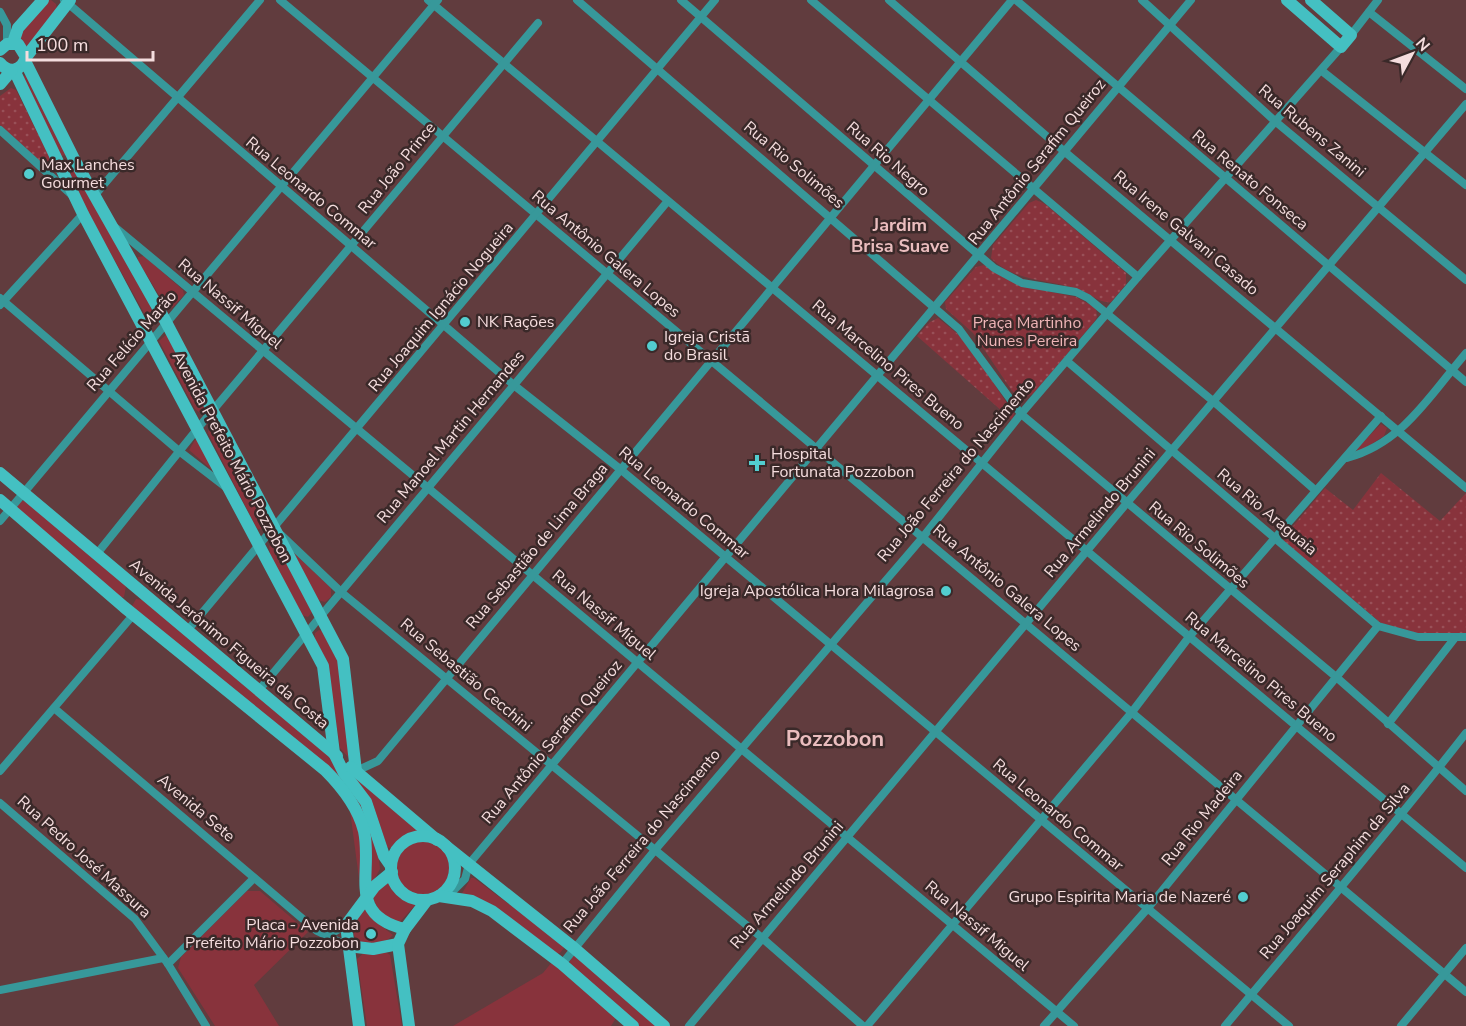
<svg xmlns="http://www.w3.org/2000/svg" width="1466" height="1026" font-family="'Nunito Sans',sans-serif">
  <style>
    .grass { fill: #88333c }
    .park { fill: url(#park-dots) }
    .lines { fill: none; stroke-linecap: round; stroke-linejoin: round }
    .street { stroke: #37989a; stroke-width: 8 }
    .secondary { stroke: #44c0c2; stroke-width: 12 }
    .poi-dot { fill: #52cdcf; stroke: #3a2929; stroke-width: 2 }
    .labels { text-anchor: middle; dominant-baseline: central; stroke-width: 5; stroke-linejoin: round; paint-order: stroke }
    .street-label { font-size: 16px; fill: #f5ddde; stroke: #3a2929 }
    .poi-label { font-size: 16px; fill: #f5ddde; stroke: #3a2929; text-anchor: start }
    .park-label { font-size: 16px; fill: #efb5b7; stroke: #3a2929 }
    .neighbourhood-label { font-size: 18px; font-weight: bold; fill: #eabdbe; stroke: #3a2929 }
    .district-label { font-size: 22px; font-weight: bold; fill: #eabdbe; stroke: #3a2929 }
  </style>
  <defs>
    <pattern id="park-dots" width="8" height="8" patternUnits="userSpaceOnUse" patternTransform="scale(1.5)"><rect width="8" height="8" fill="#88333c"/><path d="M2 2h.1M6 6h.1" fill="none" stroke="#995058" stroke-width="1.8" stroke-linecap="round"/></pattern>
  </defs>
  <rect width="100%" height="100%" fill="#613c3e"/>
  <g class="grass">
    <path d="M46,0H51L56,4L57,9L26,48L17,40Z"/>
    <path d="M26,75L66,155L61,156L21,78Z"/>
    <path d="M75,171L159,320L157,323L149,322L70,180L71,172Z"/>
    <path d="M144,256L183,290L184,295L173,307L167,308L138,261V257Z"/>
    <path d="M166,335L169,337L205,408L200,413L195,409L159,341Z"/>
    <path d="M1381,424L1387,428L1384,436L1361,451H1357L1356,449Z"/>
    <path d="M213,425L267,524L265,528L258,529L256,527L208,433L209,426Z"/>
    <path d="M195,440L200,441L213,467L211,469L189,450Z"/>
    <path d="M28,500L126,586L124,597H117L19,512L17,506L22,501Z"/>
    <path d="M274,543L277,544L313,611L308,617L301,615L270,555L269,546Z"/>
    <path d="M294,553L331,588V597L325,602L317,600Z"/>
    <path d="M136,599L143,600L331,755L364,805L379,859L380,869L372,884L355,801L132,606Z"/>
    <path d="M319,630L322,631L340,665L349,758L340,748L327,662L315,640V633Z"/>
    <path d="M349,771L420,832L404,837L393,849L387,847C378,817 368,796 349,771Z"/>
    <path d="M349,803C361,829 365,858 360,886Z"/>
    <circle cx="423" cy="868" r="27"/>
    <path d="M471,878H474L561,943L564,948L560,953L555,954L461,895Z"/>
    <path d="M391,880L401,895L417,903L398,924L383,917L373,899L378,888Z"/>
    <path d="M247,891H260L308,932L254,985L279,1026H215L178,968L181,957Z"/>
    <path d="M365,908L380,925L393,935C383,946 370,946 356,941C350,925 355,920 365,908Z"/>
    <path d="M366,951H384L390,955L402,1026H367L357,959Z"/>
    <path d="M573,956H579L659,1026H638L570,967V961Z"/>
    <path d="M552,962L616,1018L611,1026H453L543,973Z"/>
  </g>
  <g class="park">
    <path d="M11,88L16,90L50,158L49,165H42L0,125V96Z"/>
    <path d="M1036,200L1045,204L1126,273V284L1111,302C1099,304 1089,292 1077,289C1048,279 1014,282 991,258L993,245L1029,203Z"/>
    <path d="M984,265L1021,286L1076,297L1096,308L1097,317L1094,322L1033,394C1024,398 1019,397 1012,391L973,333L946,309L945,302L976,267Z"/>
    <path d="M938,318L965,340L1014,414L1012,420L917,336L930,322Z"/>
    <path d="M1381,473L1440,521L1466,493V633L1419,634L1381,623L1284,541V537L1325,488L1353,510Z"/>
  </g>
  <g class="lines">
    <g class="street">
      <path d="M64,0L515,386L620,469L1289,1026"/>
      <path d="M280,0L1466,992"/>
      <path d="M428,0L1466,868"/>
      <path d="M577,0L959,329L1021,414L1335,676L1466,791"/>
      <path d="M681,0L994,268L1022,283L1076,292L1088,298L1213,401L1315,490"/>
      <path d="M811,0L1138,277"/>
      <path d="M889,0L1065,152L1466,488"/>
      <path d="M1016,0L1466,382"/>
      <path d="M1142,0L1276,122L1466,280"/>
      <path d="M0,12L7,25V44"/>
      <path d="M1369,12L1466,89"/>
      <path d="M1351,35L1378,0"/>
      <path d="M1322,71L1466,185"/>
      <path d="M0,130L73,196"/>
      <path d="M95,195L260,0"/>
      <path d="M116,228L1074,1026"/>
      <path d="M0,298L179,451L227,488"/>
      <path d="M0,305L83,214"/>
      <path d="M1068,362L1378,626L1418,637H1466"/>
      <path d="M1347,458C1403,443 1430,395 1466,353"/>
      <path d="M0,521L438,0"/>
      <path d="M281,535L341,592L761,937L863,1026"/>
      <path d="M96,555L198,428L538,23"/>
      <path d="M187,631L715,0"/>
      <path d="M259,690L667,202"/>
      <path d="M54,708L317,931L348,946"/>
      <path d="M1388,724L1454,639"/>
      <path d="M0,771L134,614"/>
      <path d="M356,771L378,761L1012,0"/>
      <path d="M0,803L135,919L168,964L206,1026"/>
      <path d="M445,891H453L465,879L469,864L1191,0"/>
      <path d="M323,932L332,933L346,925"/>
      <path d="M168,964L254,878"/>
      <path d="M562,964L655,850L923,537L1021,414L1138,277L1341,47"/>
      <path d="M0,990L163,958"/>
      <path d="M689,1026L1126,504L1466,104"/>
      <path d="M867,1026L1132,712L1189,637L1381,416"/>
      <path d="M1044,1026L1148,908L1378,626"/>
      <path d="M1225,1026C1306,929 1388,833 1466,733"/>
      <path d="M1401,1026L1466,948"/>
    </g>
    <g class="secondary">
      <path d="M1287,0L1341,47L1351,35L1311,0"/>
      <path d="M13,43L18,28L43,0"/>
      <path d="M0,50L7,44H18L26,57C22,71 9,74 0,63"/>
      <path d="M26,57L70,0"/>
      <path d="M25,61L75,161L166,322L343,659L356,771"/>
      <path d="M14,70L83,214L323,666L334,753L344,773L366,802L384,856L391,866"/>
      <path d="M0,84L12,70"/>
      <path d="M0,473L337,756"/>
      <path d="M0,500L124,607L325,770C342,787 358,807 364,831C373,873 346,915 405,929"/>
      <path d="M351,767L437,840"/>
      <circle cx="423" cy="868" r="32"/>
      <path d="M447,847L574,948L664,1026"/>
      <path d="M439,896L472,901L492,911L562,964L633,1026"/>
      <path d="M348,946L373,949L398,944"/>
      <path d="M359,1026L346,925L375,886L392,872"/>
      <path d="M409,1026L398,944L405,929L427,900"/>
    </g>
  </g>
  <g class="poi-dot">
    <circle cx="29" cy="174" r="6"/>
    <circle cx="465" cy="322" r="6"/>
    <circle cx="652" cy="346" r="6"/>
    <path d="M754 454h6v6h6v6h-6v6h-6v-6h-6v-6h6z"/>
    <circle cx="946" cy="591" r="6"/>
    <circle cx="1243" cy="897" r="6"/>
    <circle cx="371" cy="934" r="6"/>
  </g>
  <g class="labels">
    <g class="street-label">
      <text transform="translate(1312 131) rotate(40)">Rua Rubens Zanini</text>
      <text transform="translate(888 159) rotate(41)">Rua Rio Negro</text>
      <text transform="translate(1037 162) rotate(-51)">Rua Antônio Serafim Queiroz</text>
      <text transform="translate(794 165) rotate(40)">Rua Rio Solimões</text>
      <text transform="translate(397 168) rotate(-51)">Rua João Prince</text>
      <text transform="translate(1250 180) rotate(40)">Rua Renato Fonseca</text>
      <text transform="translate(311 193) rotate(40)">Rua Leonardo Commar</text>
      <text transform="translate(1186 233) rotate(40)">Rua Irene Galvani Casado</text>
      <text transform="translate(606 254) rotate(40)">Rua Antônio Galera Lopes</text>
      <text transform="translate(230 304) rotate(40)">Rua Nassif Miguel</text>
      <text transform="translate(441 307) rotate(-50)">Rua Joaquim Ignácio Nogueira</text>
      <text transform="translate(132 341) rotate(-49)">Rua Felício Marão</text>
      <text transform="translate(888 365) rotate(40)">Rua Marcelino Pires Bueno</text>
      <text transform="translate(451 437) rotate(-50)">Rua Manoel Martin Hernandes</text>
      <text transform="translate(232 457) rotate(62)">Avenida Prefeito Mário Pozzobon</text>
      <text transform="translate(956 470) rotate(-50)">Rua João Ferreira do Nascimento</text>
      <text transform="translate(684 503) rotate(40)">Rua Leonardo Commar</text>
      <text transform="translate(1267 512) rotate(40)">Rua Rio Araguaia</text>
      <text transform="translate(1100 513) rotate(-50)">Rua Armelindo Brunini</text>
      <text transform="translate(1199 545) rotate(40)">Rua Rio Solimões</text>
      <text transform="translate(537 546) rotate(-50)">Rua Sebastião de Lima Braga</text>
      <text transform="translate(1007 588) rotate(40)">Rua Antônio Galera Lopes</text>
      <text transform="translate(604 615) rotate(40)">Rua Nassif Miguel</text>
      <text transform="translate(229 644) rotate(40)">Avenida Jerônimo Figueira da Costa</text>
      <text transform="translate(466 675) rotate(40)">Rua Sebastião Cecchini</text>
      <text transform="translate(1261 677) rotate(40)">Rua Marcelino Pires Bueno</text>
      <text transform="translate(552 742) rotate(-50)">Rua Antônio Serafim Queiroz</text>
      <text transform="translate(196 808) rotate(40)">Avenida Sete</text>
      <text transform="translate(1058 815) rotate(40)">Rua Leonardo Commar</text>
      <text transform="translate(1202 818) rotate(-51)">Rua Rio Madeira</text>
      <text transform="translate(642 841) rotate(-50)">Rua João Ferreira do Nascimento</text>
      <text transform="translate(84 857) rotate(42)">Rua Pedro José Massura</text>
      <text transform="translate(1335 871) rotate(-50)">Rua Joaquim Seraphim da Silva</text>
      <text transform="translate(787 885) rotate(-49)">Rua Armelindo Brunini</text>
      <text transform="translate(977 926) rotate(40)">Rua Nassif Miguel</text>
    </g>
    <g class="poi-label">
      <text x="41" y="165">Max Lanches<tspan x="41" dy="18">Gourmet</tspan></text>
      <text x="477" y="322">NK Rações</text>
      <text x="664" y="337">Igreja Cristã<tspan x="664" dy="18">do Brasil</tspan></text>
      <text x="771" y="454">Hospital<tspan x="771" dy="18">Fortunata Pozzobon</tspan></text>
      <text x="934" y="591" text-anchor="end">Igreja Apostólica Hora Milagrosa</text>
      <text x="1231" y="897" text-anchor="end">Grupo Espirita Maria de Nazeré</text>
      <text x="359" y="925" text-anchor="end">Placa - Avenida<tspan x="359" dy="18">Prefeito Mário Pozzobon</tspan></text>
    </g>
    <g class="park-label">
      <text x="1027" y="323">Praça Martinho<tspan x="1027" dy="18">Nunes Pereira</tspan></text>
    </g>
    <g class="neighbourhood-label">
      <text x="900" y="225">Jardim<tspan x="900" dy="21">Brisa Suave</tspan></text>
    </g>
    <g class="district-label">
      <text x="835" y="739">Pozzobon</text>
    </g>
  </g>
  <g transform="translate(1412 54) rotate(49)" stroke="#3a2929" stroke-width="4.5" paint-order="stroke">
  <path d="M0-4.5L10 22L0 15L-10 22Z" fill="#f5ddde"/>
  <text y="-9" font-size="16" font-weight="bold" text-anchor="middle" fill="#f5ddde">N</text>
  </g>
  <path d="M27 51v9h126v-9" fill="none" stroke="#f5ddde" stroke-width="3"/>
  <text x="36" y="51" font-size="18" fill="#f5ddde" stroke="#3a2929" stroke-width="4.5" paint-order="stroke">100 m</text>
</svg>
